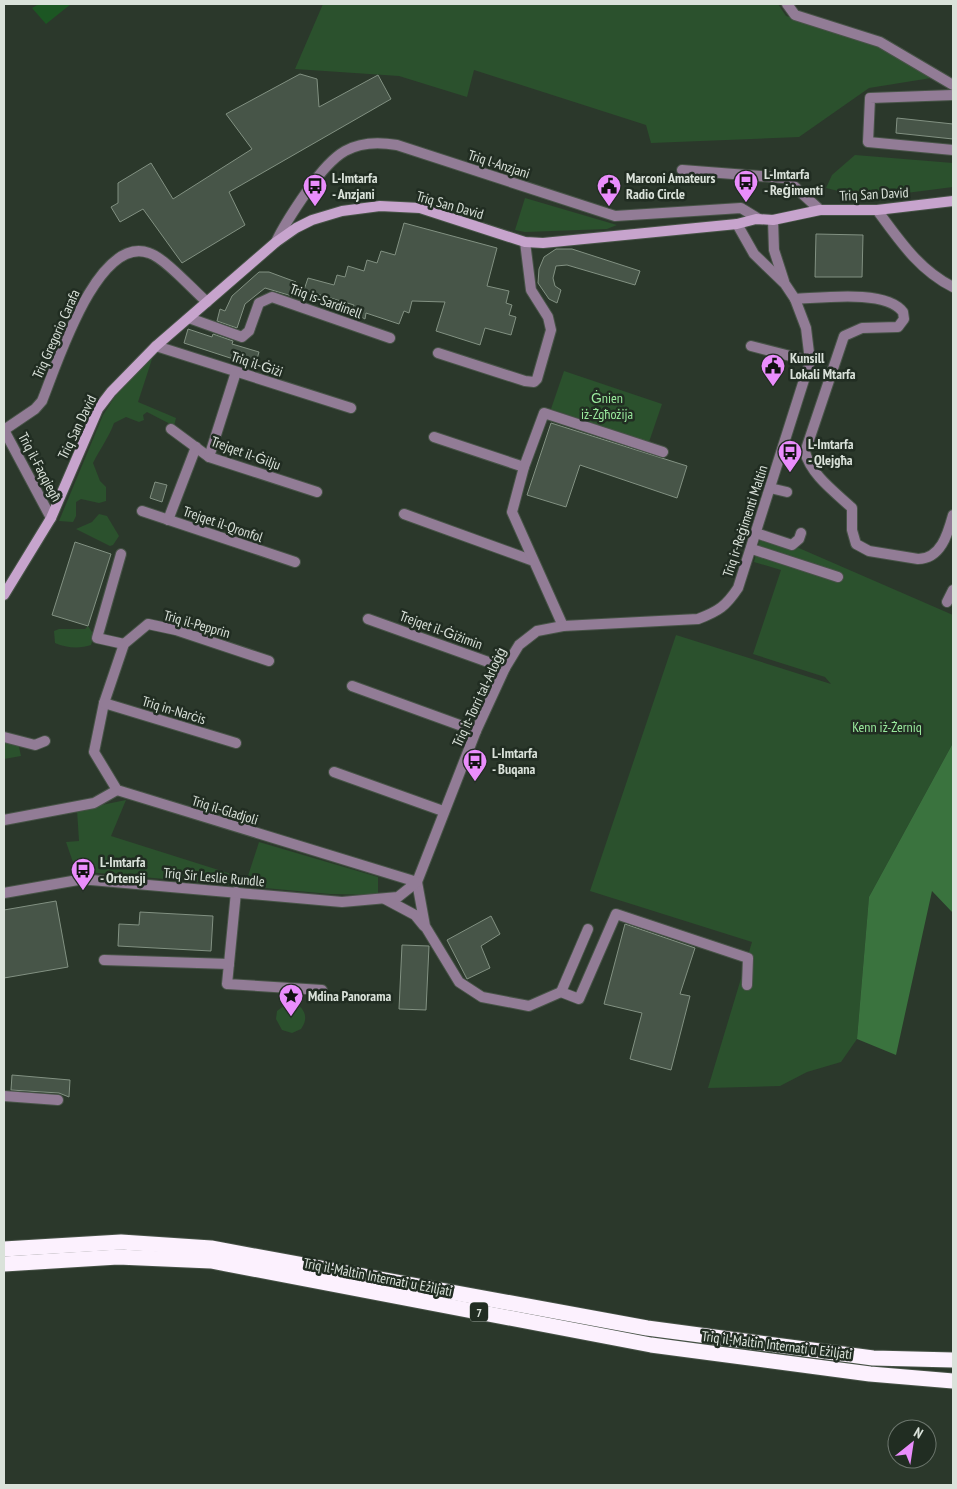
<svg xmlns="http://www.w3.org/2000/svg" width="957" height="1489" font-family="'PT Sans Narrow',sans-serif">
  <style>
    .green { fill: #2b512d }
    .forest { fill: #3a733e }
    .water { fill: #1c5623 }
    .building { fill: #475548; stroke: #829182 }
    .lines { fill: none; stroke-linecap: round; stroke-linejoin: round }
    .lane-casing { stroke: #475347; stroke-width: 12 }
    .street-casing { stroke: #475347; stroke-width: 12 }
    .secondary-casing { stroke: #475347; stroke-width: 12 }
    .highway-casing { stroke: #475347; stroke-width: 17 }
    .lane { stroke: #927c96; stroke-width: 10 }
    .street { stroke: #927c96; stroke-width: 10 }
    .secondary { stroke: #c7a4cd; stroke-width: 10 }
    .highway { stroke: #fcf1fe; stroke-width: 15 }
    .labels { text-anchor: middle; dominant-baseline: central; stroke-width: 5; stroke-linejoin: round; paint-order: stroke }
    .shield { fill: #212d22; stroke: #a2aca3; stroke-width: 1 }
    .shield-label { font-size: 12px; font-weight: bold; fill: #dae2da }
    .street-label { font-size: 14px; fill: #dae2da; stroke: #212d22 }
    .poi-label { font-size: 14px; font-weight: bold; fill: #dae2da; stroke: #212d22; text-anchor: start }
    .park-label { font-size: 14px; fill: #99e99d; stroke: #212d22 }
  </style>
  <rect width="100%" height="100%" fill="#2b382b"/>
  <g class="green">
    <path d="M323,4H778L786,16L879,46L931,78L869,88L799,137L651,143L646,125L474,70L467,97L399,76L295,69Z"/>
    <path d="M855,155L953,163V187L867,198L826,188L832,175Z"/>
    <path d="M525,198L617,225L607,229L525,232L515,230Z"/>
    <path d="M153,356L138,402L176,418L174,426L147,412L143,415L144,420L139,422L126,417L114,423C109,437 100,449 93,463L100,481L106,487V501L99,503L81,499L76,502V516L73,522L59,521L103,415L116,395Z"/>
    <path d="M564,371L662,404L649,442L551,409Z"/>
    <path d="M99,514L107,516L119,536L113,545L110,546L76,529L92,522Z"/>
    <path d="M762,532L953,615V743L869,897L857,1039L841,1062L807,1072L780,1086L708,1088L752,942L590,891L676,635L831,684L825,677L753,654L781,570L754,562Z"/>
    <path d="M88,626L94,635L91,645C80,649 66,648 55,643L54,631L59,629H85Z"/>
    <path d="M4,742L12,743L19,747L21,756L4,759Z"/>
    <path d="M126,800L111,836L247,879L259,842L378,877V895L330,894L76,871L66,842L79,841L77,810Z"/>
    <path d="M289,988H298L297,1004C306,1011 308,1019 301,1029L292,1033L282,1030L276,1019L277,1011L288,1003Z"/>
  </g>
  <path class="forest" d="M953,743V913L932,891L896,1055L857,1039L869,897Z"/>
  <path class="water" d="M39,4H71L46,24L32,8Z"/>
  <g class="building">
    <path d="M300,74L317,79L319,107L378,75L391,99L229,192L245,225L182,263L143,209L120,222L111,207L118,203V183L151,163L173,199L252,149L226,114Z"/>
    <path d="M897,118L953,124V139L896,133Z"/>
    <path d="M404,223L497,248L487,286L509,291L506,303L512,305L509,315L516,317L511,335L485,328L480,345L436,331L445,302L412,301L409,313L404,311L399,324L366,313L365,319L352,312L354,305L304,290L308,278L334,285L337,275L345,277L348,266L364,271L367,260L377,263L381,251L395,255Z"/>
    <path d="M816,234L863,235L862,277H815Z"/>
    <path d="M556,249H572L640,271L635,285L567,265L556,266L553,278L555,286L561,290L557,303L549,299L538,283L539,269L544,257Z"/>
    <path d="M259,272H269L296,282L292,296L265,288L245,304L237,328L217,321L220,309L225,311L232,296Z"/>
    <path d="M188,329L212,337L213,334L233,341L232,344L259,352L255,366L184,343Z"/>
    <path d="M551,423L687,466L677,498L580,465L566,507L527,495Z"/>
    <path d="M155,482L167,485L162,502L150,498Z"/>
    <path d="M75,542L111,554L88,626L52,615Z"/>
    <path d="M56,901L68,967L4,978V910Z"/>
    <path d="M140,912L213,916L211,951L118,946L119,924L139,925Z"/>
    <path d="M491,916L500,934L481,946L490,968L467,979L447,940Z"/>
    <path d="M625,924L695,948L680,994L690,996L671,1070L630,1059L642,1013L604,1004Z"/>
    <path d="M402,945L429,946L426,1010L399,1009Z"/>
    <path d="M12,1075L70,1080L69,1097L59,1093L11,1090Z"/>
  </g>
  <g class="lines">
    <defs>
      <g id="lane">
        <path d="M787,4L795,15L880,42L953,85"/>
        <path d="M953,95L870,98L868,142L953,150"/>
        <path d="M682,170L785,178L820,210"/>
        <path d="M770,488L787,492"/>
        <path d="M756,533L792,545L799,539L801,533"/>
        <path d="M752,549L838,577"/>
        <path d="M121,554L97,638L124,644"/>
        <path d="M236,892L227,984L322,990"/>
        <path d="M588,929L561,992L579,999L616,914L748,958L747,985"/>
        <path d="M104,960L229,964"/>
        <path d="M4,1096L58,1100"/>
      </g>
      <g id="street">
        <path d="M877,210C899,240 919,270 953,287"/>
        <path d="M773,220L774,250L784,281"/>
        <path d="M276,242C285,223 296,207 308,190C333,154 352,137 397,145L615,216L741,208L759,219"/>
        <path d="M795,299C821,298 886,289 903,312L904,319L898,327L862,328L844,336L805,452C811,475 835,492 852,508V530L856,544L869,551L918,559C941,559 948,533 953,515"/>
        <path d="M189,318L242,337L249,331L259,303L272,297L390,338"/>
        <path d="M156,346L351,408"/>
        <path d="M751,346L810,361"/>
        <path d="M438,353L525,381L534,382L537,379L551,330L548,317L531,290L525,242"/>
        <path d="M171,429L209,457L317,492"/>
        <path d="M4,430L35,409L42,401C56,367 97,234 149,253C165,258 193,290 207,302"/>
        <path d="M4,430L51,518"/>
        <path d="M434,437L524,467"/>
        <path d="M209,457L236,372"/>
        <path d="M142,511L295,562"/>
        <path d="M404,514L531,560"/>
        <path d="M168,520L196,447"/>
        <path d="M947,602L953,590"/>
        <path d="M368,619L505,668"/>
        <path d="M563,626L512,512L524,467L544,413L663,452"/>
        <path d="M269,661L176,630L148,624L124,644L104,703L94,752L117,790L417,882"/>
        <path d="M352,686L476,731"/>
        <path d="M104,703L236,743"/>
        <path d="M4,737L35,745L45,741"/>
        <path d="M334,772L443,811"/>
        <path d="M4,820L94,803L117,790"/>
        <path d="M417,882L476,731L505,668L519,645L537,631L563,626L698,619C719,611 726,606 738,588L810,361L806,328L795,299L785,284L754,254L737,224"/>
        <path d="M417,882L425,926L459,982L482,997L529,1006L561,992"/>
        <path d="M4,893L78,880H91L342,902L398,897L417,882"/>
        <path d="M385,899L415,915L424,926"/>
      </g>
      <path id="secondary" d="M4,595L51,518L98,409L111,392L156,346L276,242L296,228L312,220L342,211L380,206L420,208L525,242L543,243L737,224L756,219L773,220L820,210H877L953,201"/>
      <g id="highway">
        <path d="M4,1249L121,1242L211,1248L647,1328L873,1358L953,1360"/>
        <path d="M4,1264L118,1257L211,1261L651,1345L870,1374L953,1381"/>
      </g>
    </defs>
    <use href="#lane" class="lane-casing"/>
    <use href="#street" class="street-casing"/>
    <use href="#secondary" class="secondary-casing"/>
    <use href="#highway" class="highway-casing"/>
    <use href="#lane" class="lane"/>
    <use href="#street" class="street"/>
    <use href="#secondary" class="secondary"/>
    <use href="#highway" class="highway"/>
  </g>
  <defs>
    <symbol id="bus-pin" viewBox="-11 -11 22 30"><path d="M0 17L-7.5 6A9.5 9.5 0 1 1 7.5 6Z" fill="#ea8dfc" stroke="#212d22"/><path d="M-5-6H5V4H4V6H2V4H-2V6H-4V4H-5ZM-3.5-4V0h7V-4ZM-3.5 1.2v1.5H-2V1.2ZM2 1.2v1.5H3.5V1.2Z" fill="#111"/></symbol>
    <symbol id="civic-pin" viewBox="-11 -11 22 30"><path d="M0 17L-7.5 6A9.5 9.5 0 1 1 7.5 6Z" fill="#ea8dfc" stroke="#212d22"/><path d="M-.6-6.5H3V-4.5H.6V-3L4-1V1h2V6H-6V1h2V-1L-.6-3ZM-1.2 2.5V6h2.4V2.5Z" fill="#111"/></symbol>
    <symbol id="sight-pin" viewBox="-11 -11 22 30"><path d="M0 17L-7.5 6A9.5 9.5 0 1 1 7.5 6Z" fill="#ea8dfc" stroke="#212d22"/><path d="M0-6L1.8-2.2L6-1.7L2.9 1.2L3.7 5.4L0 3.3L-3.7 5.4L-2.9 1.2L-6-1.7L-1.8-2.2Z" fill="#111"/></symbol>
  </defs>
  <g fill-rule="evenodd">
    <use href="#bus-pin" x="732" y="168" width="28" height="38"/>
    <use href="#bus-pin" x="301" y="172" width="28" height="38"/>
    <use href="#civic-pin" x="595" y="172" width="28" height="38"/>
    <use href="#civic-pin" x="759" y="352" width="28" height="38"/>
    <use href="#bus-pin" x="776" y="438" width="28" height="38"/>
    <use href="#bus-pin" x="461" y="747" width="28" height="38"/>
    <use href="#bus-pin" x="69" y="856" width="28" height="38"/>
    <use href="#sight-pin" x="277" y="982" width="28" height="38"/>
  </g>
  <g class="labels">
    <rect class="shield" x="470" y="1302.5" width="18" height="19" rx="4"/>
    <g class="shield-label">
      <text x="479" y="1312">7</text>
    </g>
    <g class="street-label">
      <text transform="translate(499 164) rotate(18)">Triq l-Anzjani</text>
      <text transform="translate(874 194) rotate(-3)">Triq San David</text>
      <text transform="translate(450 205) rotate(16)">Triq San David</text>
      <text transform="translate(326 301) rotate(20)">Triq is-Sardinell</text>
      <text transform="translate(56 334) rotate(-66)">Triq Gregorio Carafa</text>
      <text transform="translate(257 364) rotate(18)">Triq il-Ġiżi</text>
      <text transform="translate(77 427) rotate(-64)">Triq San David</text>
      <text transform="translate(246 453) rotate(20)">Trejqet il-Ġilju</text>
      <text transform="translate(40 467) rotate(62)">Triq il-Faqqiegħ</text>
      <text transform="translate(745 521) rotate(-72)">Triq ir-Reġimenti Maltin</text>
      <text transform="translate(223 524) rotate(19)">Trejqet il-Qronfol</text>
      <text transform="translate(197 624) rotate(16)">Triq il-Pepprin</text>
      <text transform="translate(441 630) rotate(20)">Trejqet il-Ġiżimin</text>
      <text transform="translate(479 697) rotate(-65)">Triq it-Torri tal-Arloġġ</text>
      <text transform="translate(174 710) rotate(17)">Triq in-Narċis</text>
      <text transform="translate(225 810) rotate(17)">Triq il-Gladjoli</text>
      <text transform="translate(214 877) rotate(5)">Triq Sir Leslie Rundle</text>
      <text transform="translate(378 1277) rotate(11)">Triq il-Maltin Internati u Eżiljati</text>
      <text transform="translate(777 1345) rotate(7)">Triq il-Maltin Internati u Eżiljati</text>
    </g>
    <g class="poi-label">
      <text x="764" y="174">L-Imtarfa<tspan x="764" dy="16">- Reġimenti</tspan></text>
      <text x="332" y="178">L-Imtarfa<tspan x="332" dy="16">- Anzjani</tspan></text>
      <text x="626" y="178">Marconi Amateurs<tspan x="626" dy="16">Radio Circle</tspan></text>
      <text x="790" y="358">Kunsill<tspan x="790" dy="16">Lokali Mtarfa</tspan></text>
      <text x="808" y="444">L-Imtarfa<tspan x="808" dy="16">- Qlejgħa</tspan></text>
      <text x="492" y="753">L-Imtarfa<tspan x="492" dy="16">- Buqana</tspan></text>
      <text x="100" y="862">L-Imtarfa<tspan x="100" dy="16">- Ortensji</tspan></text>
      <text x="308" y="996">Mdina Panorama</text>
    </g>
    <g class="park-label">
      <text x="607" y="398">Ġnien<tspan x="607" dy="16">iż-Żgħożija</tspan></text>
      <text x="887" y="727">Kenn iż-Żerniq</text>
    </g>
  </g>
  <rect width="957" height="1489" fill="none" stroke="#dae2da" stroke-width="10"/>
  <g transform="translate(912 1444) rotate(30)"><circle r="24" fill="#212d22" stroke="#6b756c"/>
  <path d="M0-4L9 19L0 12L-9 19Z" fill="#ea8dfc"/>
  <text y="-8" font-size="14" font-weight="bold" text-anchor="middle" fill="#dae2da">N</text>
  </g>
</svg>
